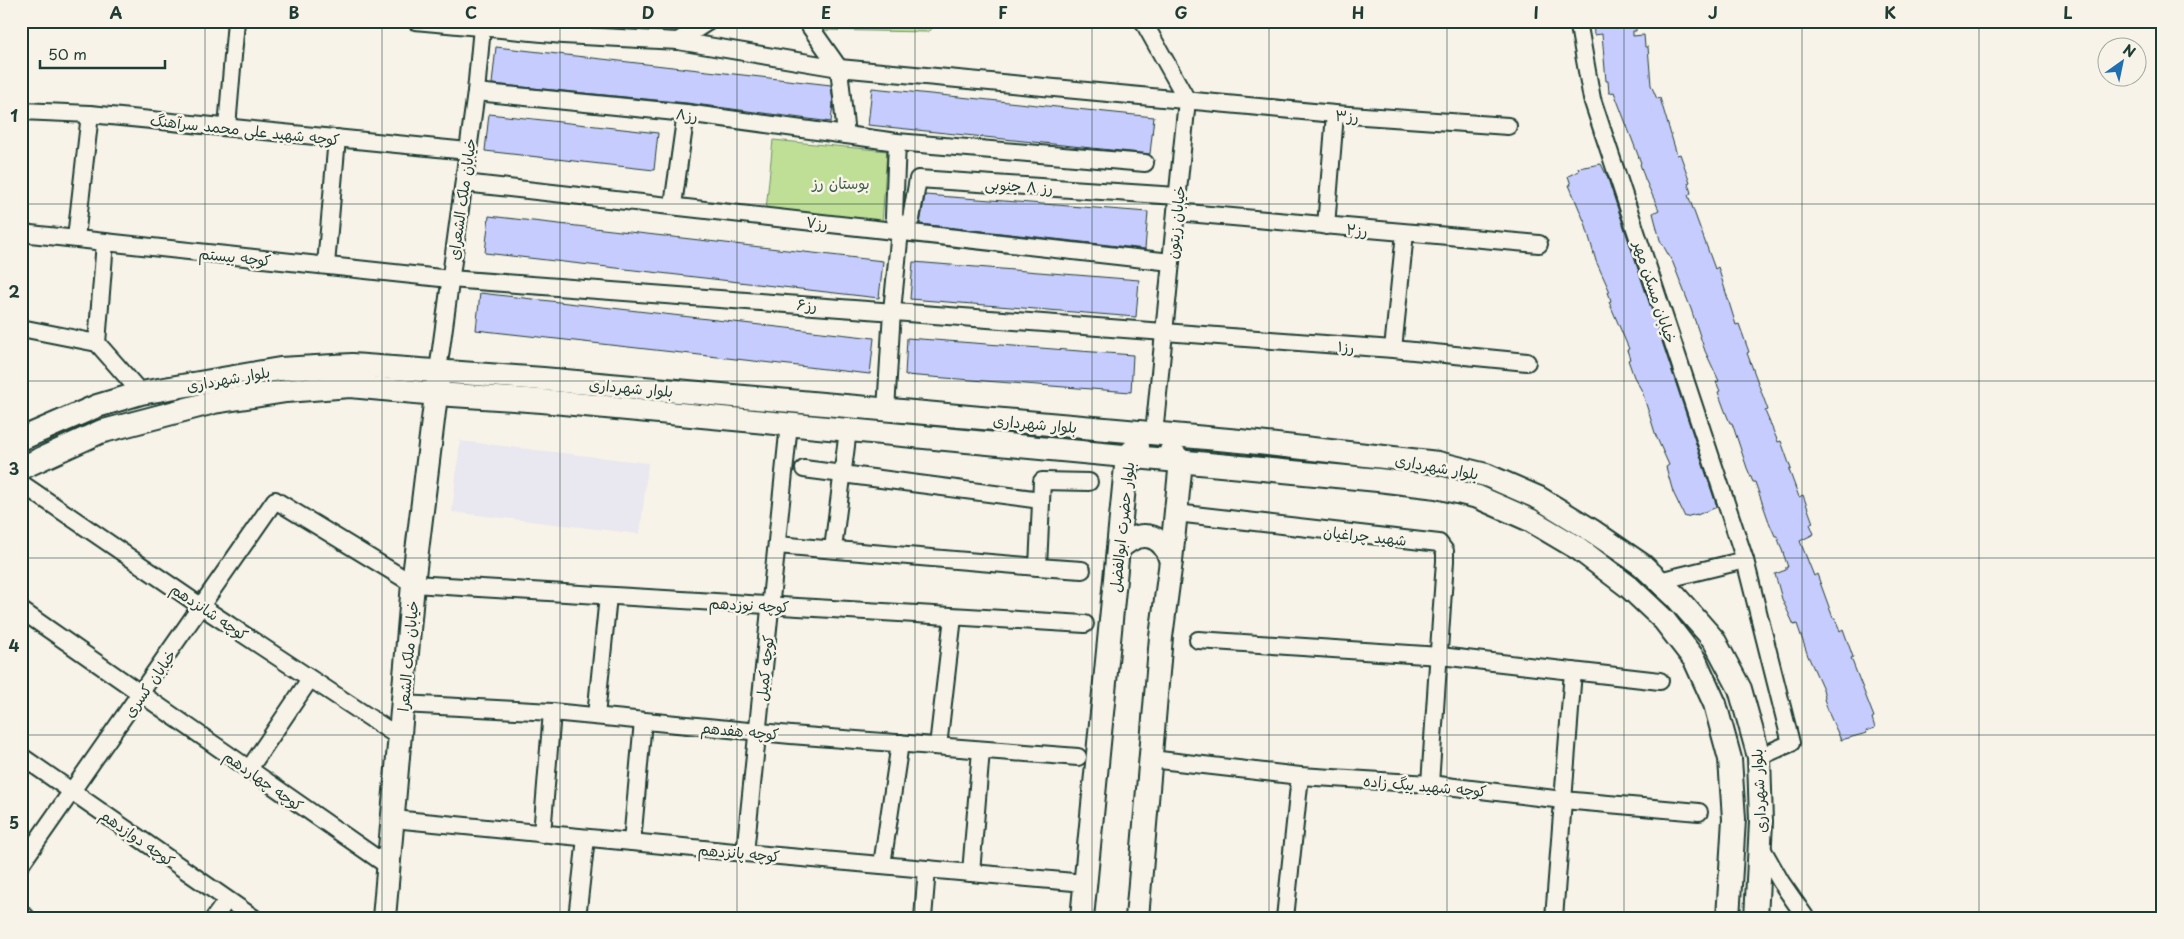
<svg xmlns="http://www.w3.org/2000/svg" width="2184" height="939" font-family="'Playpen Sans','Playpen Sans Arabic',sans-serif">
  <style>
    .built { fill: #e9e7ef }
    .green { fill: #bfdf97; stroke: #6f8e66 }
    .building { fill: #c7ccfe; stroke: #1f3d34 }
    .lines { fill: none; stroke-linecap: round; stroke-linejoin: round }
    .street-casing { stroke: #1f3d34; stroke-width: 20 }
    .secondary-casing { stroke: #1f3d34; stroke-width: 26 }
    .street { stroke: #f7f3e8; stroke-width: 16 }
    .secondary { stroke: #f7f3e8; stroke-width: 22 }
    .grid { fill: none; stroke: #1f3d34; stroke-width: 1; stroke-opacity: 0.55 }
    .labels { text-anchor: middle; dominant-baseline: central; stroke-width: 5; stroke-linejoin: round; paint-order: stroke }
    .street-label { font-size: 15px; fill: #1f3d34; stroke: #f7f3e8 }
    .park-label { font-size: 15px; fill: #3f5d48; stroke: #f7f3e8 }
    .neatline { fill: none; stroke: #1f3d34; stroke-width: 2 }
    .grid-label { font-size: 16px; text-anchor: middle; font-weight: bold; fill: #1f3d34 }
  </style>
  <rect width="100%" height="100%" fill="#f7f3e8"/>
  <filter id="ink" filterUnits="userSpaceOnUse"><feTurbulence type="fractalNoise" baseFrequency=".02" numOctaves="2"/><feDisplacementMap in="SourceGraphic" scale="10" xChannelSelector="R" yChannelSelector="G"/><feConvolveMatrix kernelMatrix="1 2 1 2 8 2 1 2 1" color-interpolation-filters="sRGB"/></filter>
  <g filter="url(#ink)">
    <path class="built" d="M460,441L648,463L640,534L452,512Z"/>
    <g class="green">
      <path d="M814,21H943L927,32L820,30Z"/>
      <path d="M773,140L887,151L882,223L766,210Z"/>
    </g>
    <g class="building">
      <path d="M1593,21H1636V31H1633V36L1644,35L1645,47H1648L1651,85L1657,99L1660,98L1677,155L1680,154L1690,182L1688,183L1691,193L1688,195L1715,269L1718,267L1736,325L1739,324L1749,352L1747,353L1768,410L1765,411L1778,442L1781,441L1791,469L1789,470L1799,497L1803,495L1813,523L1810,524L1814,534L1800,541L1814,576L1817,574L1833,618H1835L1840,631L1843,629L1853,657L1851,658L1874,717L1872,718L1875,728L1866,731L1867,733L1841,740L1830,716L1824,699L1825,698L1823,689L1808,656L1797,624L1794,625L1782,599L1775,574L1786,570V567H1788L1777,536H1775L1769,522L1755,482H1753L1747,468L1732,423H1730L1725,411L1718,392L1720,391L1716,382L1719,381L1705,351L1691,309L1673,263L1660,240L1653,213L1659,210L1645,179L1640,164L1641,163L1614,92L1609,93L1608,81H1606L1602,34L1594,35Z"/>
      <path d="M496,47L831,85L833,103L831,122L687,103L492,84Z"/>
      <path d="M872,88L1154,117L1150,154L868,125Z"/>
      <path d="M489,114L658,133L654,170L485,151Z"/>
      <path d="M1601,164L1607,176L1717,507L1697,515V514L1685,517L1673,492L1666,467L1669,465L1656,436L1642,391L1634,377L1628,360L1630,359L1627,350L1629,349L1609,302L1611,301L1608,292H1610L1596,261L1585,223L1569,185H1571L1568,176L1579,171L1578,168Z"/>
      <path d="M925,195L1148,212L1145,249L920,224Z"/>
      <path d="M489,216L883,261L879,298L485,253Z"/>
      <path d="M913,262L1139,280L1136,317L910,299Z"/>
      <path d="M480,293L874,338L870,374L476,330Z"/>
      <path d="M907,338L1133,355L1131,392L905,375Z"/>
    </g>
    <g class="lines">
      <defs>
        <g id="street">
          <path d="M415,21L563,35L678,41L709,21"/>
          <path d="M806,21L839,68L846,135"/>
          <path d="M1143,21L1187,100L1154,434"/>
          <path d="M1578,21L1592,99L1745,560L1659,581"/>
          <path d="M678,41L839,68L1335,114L1508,126"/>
          <path d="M476,92L686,113L897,142L1145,163"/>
          <path d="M21,111L90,114L468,151"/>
          <path d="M227,127L236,21"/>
          <path d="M464,183L1171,262"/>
          <path d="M673,205L686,113"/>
          <path d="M1176,212L1539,244"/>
          <path d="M1326,226L1335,114"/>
          <path d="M900,231L911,219L918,179L1177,196"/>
          <path d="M21,233L450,279L1393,349L1527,362"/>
          <path d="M76,238L90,114"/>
          <path d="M326,265L337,138"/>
          <path d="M21,328L97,343L141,393"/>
          <path d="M97,343L105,242"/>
          <path d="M1393,349L1405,233"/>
          <path d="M438,371L476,92L482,27"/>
          <path d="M886,410L892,311L900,231L894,216L897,142"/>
          <path d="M804,469L1041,500"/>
          <path d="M21,483L202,607L399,737"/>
          <path d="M1176,513L1439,543L1445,551V561L1430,784"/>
          <path d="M777,545L1038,567L1042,481L1089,482"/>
          <path d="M833,549L848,430"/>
          <path d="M1745,560L1791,743L1759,757"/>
          <path d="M1038,567L1082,570"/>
          <path d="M21,610L388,866"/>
          <path d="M1198,640L1440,656L1660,681"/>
          <path d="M402,704L552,712L791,735L1078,757"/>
          <path d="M596,716L608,596"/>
          <path d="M938,746L953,617"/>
          <path d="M21,756L254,918"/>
          <path d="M1151,759L1300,776L1430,784L1563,800L1699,812"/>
          <path d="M249,769L310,679"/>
          <path d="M393,819L745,853L1085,883"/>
          <path d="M542,834L552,712"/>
          <path d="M632,842L643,721"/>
          <path d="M1760,845L1781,882L1806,918"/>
          <path d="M745,853L789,424"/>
          <path d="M21,864L275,500L413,584L1085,624"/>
          <path d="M882,865L900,743"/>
          <path d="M971,873L981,750"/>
          <path d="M21,913L27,918"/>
          <path d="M214,918L227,900"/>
          <path d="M577,918L586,838"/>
          <path d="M923,918L927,869"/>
          <path d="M1285,918L1300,776"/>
          <path d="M1554,918L1573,671"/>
        </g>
        <g id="secondary">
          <path d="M21,439L97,406L141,393L280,369L352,365L543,379L1240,441L1438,463L1486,475L1539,498L1591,530L1642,565L1676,597L1714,640L1740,689L1759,757L1761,822L1756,918"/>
          <path d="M21,468L100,432L214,402L286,391L350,386L437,394L542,401L1378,480L1437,487L1478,497L1530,520L1579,549L1629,587L1664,620L1695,660L1715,704L1730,759L1734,819L1728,918"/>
          <path d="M1118,550C1138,529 1162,531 1171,561"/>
          <path d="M384,918L413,584L438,379"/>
          <path d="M1082,918L1127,456L1138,446"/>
          <path d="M1137,918L1161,637L1171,561L1181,461L1171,451"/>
        </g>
      </defs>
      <use href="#street" class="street-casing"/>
      <use href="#secondary" class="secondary-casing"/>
      <use href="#street" class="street"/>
      <use href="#secondary" class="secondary"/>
    </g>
  </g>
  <path class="grid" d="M205,21V918M382,21V918M560,21V918M737,21V918M915,21V918M1092,21V918M1269,21V918M1447,21V918M1624,21V918M1802,21V918M1979,21V918M21,204H2163M21,381H2163M21,558H2163M21,735H2163"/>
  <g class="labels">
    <g class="street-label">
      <text transform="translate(687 114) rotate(7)">رز۸</text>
      <text transform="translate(1347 115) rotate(4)">رز۳</text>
      <text transform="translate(245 129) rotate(6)">کوچه شهید علی محمد سرآهنگ</text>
      <text transform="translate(1019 185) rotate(4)">رز ۸ جنوبی</text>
      <text transform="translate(461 199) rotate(-82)">خیابان ملک الشعرای</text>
      <text transform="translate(817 222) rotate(7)">رز۷</text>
      <text transform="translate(1175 222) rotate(-84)">خیابان زیتون</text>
      <text transform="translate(1357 229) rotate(5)">رز۲</text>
      <text transform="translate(235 256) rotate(6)">کوچه بیستم</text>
      <text transform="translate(1656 292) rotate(72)">خیابان مسکن مهر</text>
      <text transform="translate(807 304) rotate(4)">رز۶</text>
      <text transform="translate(1346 346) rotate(4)">رز۱</text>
      <text transform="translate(228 378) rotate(-10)">بلوار شهرداری</text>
      <text transform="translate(631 387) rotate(5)">بلوار شهرداری</text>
      <text transform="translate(1035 423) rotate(5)">بلوار شهرداری</text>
      <text transform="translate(1437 466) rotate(10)">بلوار شهرداری</text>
      <text transform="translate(1121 527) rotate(-84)">بلوار حضرت ابوالفضل</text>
      <text transform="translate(1365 535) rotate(6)">شهید چراغیان</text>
      <text transform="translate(749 604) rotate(3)">کوچه نوزدهم</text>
      <text transform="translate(210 611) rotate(34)">کوچه شانزدهم</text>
      <text transform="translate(407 656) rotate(-85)">خیابان ملک الشعرا</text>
      <text transform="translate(764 668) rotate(-84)">کوچه کمیل</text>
      <text transform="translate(149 683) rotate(-55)">خیابان کسری</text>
      <text transform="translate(740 730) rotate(5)">کوچه هفدهم</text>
      <text transform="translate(264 780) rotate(35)">کوچه چهاردهم</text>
      <text transform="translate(1425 785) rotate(5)">کوچه شهید بیگ زاده</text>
      <text transform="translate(1758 791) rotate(-93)">بلوار شهرداری</text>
      <text transform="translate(138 837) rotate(35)">کوچه دوازدهم</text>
      <text transform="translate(739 852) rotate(5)">کوچه پانزدهم</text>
    </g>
    <g class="park-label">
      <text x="841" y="182">بوستان رز</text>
    </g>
  </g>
  <rect width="2184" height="939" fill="none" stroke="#f7f3e8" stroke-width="55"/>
  <g transform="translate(2122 62) rotate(33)"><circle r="24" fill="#f7f3e8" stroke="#a1aaa0"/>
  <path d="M0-4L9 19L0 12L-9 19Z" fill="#1f6fb2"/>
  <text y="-8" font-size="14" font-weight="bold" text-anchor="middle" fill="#1f3d34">N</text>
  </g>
  <path d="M40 60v8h125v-8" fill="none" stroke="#1f3d34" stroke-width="2.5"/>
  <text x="48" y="60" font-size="15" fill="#1f3d34" stroke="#f7f3e8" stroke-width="4" paint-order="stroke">50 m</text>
  <rect x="28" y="28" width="2128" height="884" class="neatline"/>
  <g class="grid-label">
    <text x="116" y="19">A</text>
    <text x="294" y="19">B</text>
    <text x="471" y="19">C</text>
    <text x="648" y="19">D</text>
    <text x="826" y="19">E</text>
    <text x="1003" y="19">F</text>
    <text x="1181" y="19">G</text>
    <text x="1358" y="19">H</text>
    <text x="1536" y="19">I</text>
    <text x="1713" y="19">J</text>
    <text x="1890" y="19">K</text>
    <text x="2068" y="19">L</text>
    <text x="14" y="122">1</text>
    <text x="14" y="298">2</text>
    <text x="14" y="475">3</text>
    <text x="14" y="652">4</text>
    <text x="14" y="829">5</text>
  </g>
</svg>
